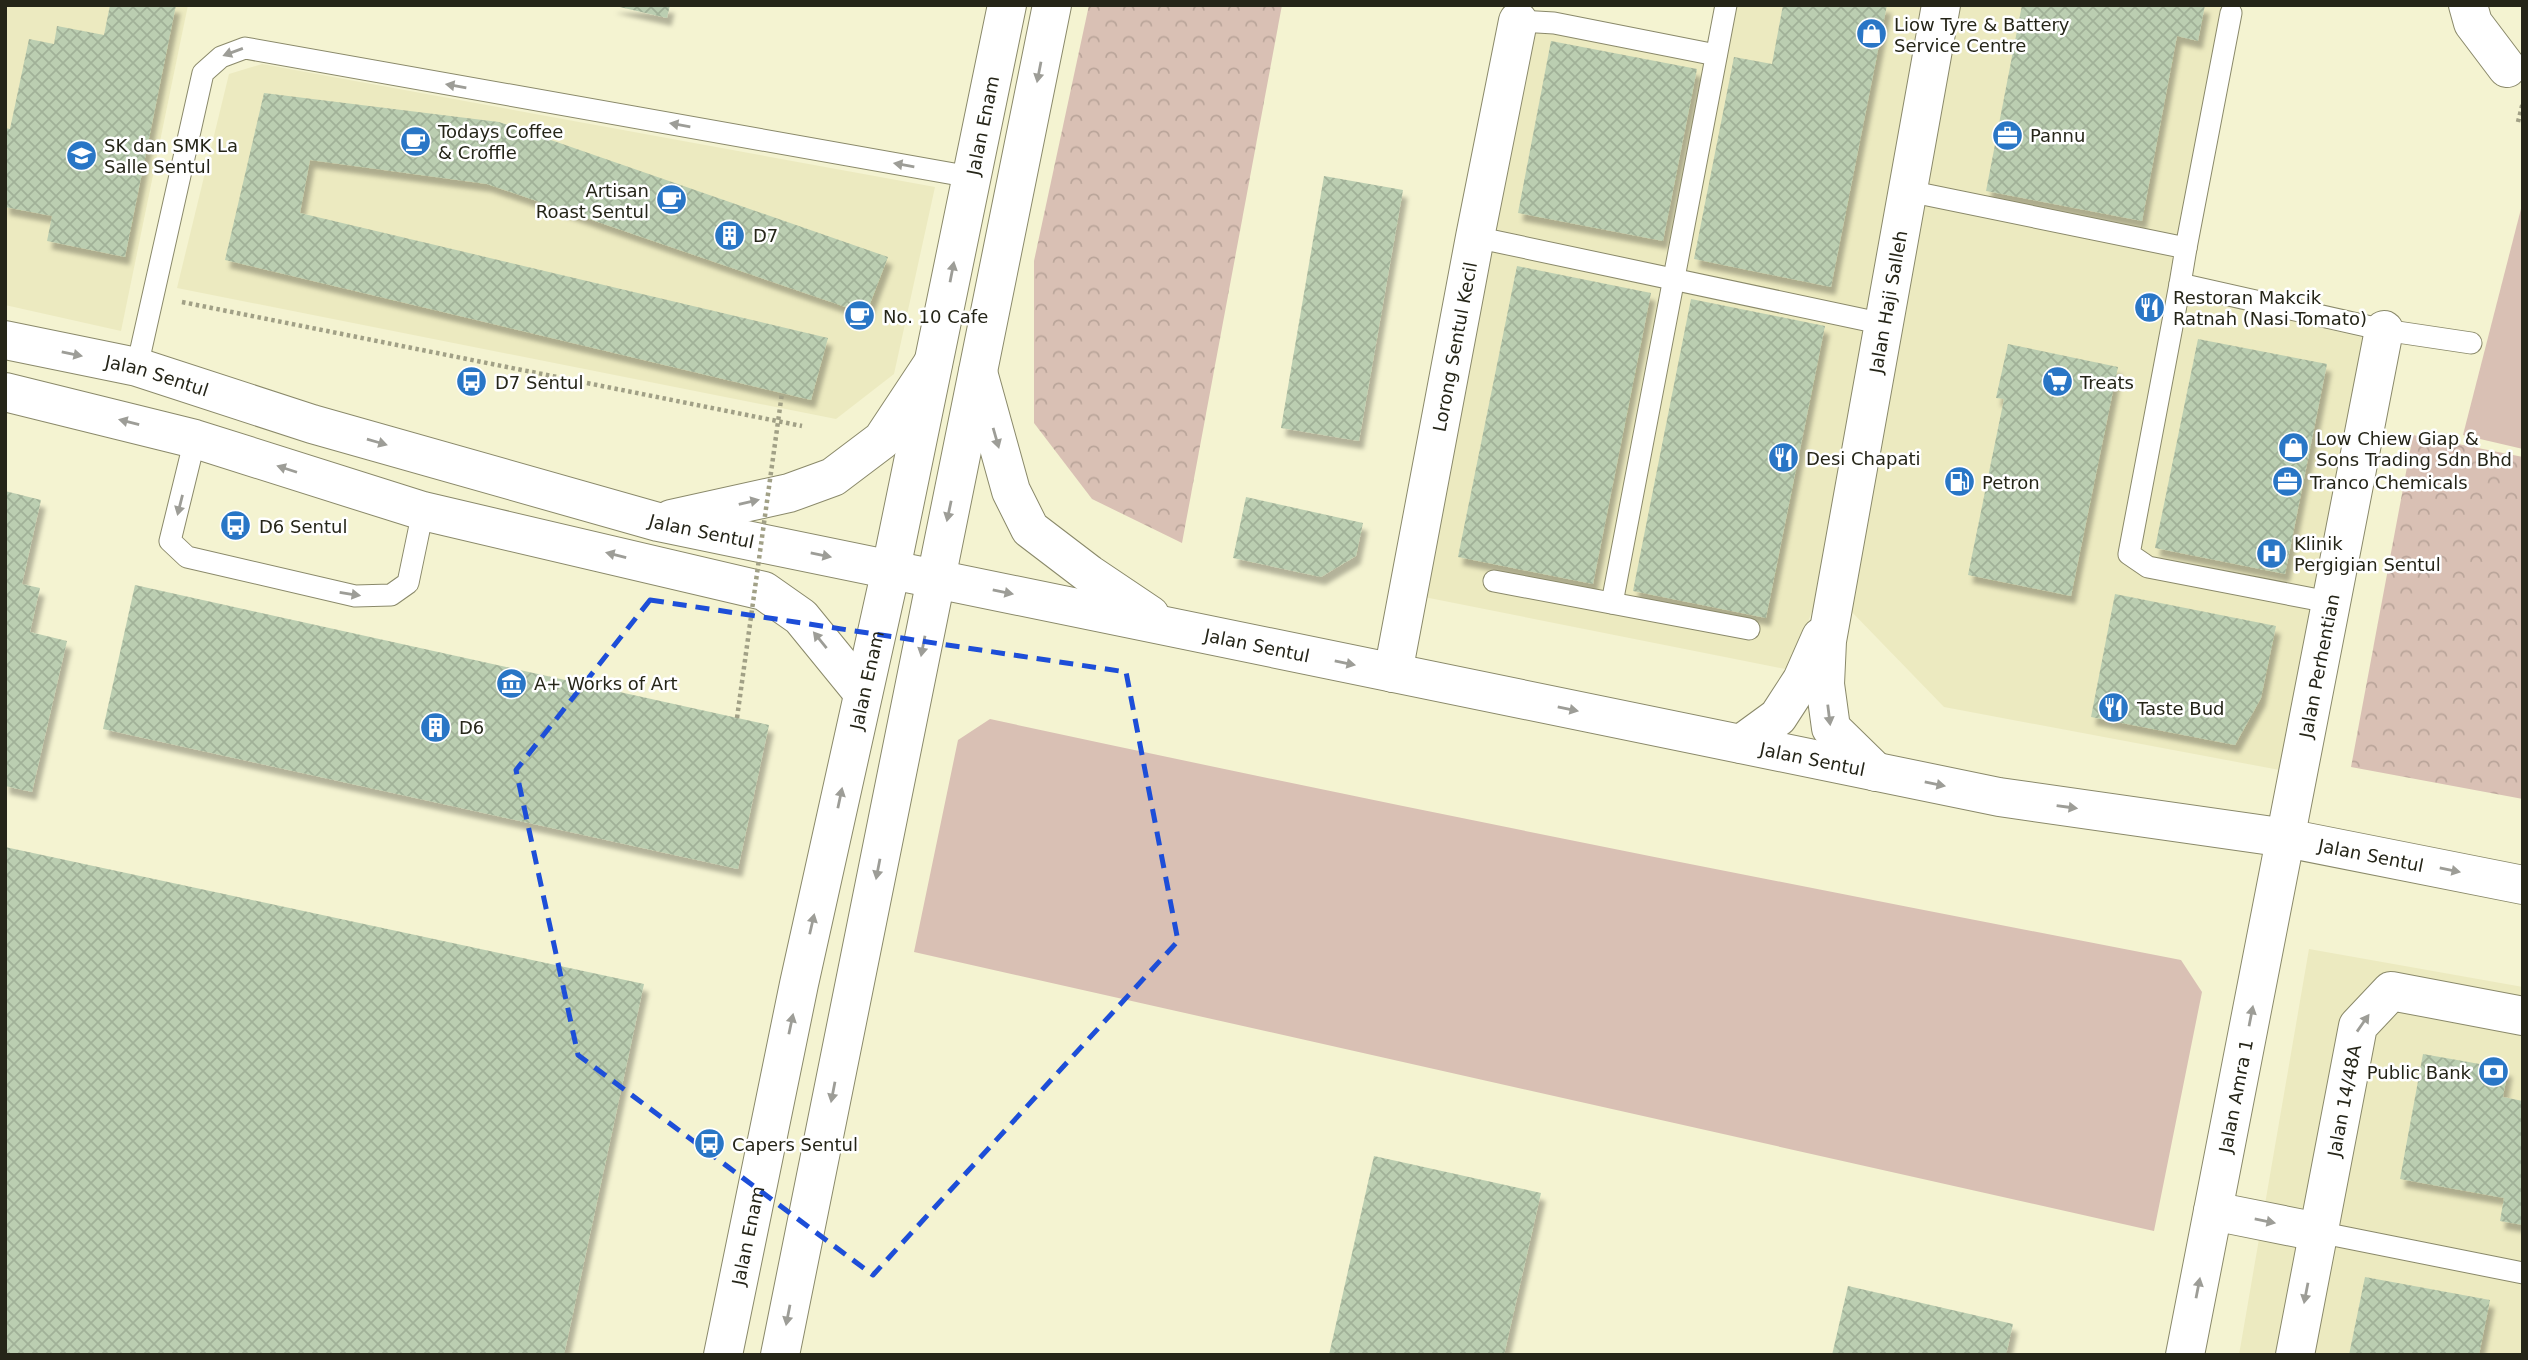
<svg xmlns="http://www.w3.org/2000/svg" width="2528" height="1360" font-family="'DejaVu Sans',sans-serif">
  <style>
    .built { fill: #eceac0 }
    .green { fill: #d9c0b4 }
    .forest { fill: url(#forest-crowns) }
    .building { fill: url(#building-cross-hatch); filter: url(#shadow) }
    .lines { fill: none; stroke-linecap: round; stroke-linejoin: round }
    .service-casing { stroke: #8a896a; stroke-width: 23 }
    .minor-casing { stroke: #8a896a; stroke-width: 40 }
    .secondary-casing { stroke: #8a896a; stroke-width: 40 }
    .primary-casing { stroke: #8a896a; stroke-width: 40 }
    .path { stroke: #a1a086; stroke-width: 4.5; stroke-dasharray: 3.5 3.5; stroke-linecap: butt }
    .service { stroke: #fff; stroke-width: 21 }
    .minor { stroke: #fff; stroke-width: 38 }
    .secondary { stroke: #fff; stroke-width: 38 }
    .primary { stroke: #fff; stroke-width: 38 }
    .path-bridge { stroke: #a1a086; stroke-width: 4.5; stroke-dasharray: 3.5 3.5; stroke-linecap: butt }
    .oneway { fill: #9d9d97 }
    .marked { fill: none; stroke: #1d4ed8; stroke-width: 5; stroke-dasharray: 14 9; stroke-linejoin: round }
    .labels { text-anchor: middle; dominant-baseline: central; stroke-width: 5; stroke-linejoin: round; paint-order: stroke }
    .poi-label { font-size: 18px; fill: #252518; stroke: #fff; text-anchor: start }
    .street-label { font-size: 18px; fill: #252518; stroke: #fff }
  </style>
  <defs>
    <pattern id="forest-crowns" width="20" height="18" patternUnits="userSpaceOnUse" patternTransform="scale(1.75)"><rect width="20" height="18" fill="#d9c0b4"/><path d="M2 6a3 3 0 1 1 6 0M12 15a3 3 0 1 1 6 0" fill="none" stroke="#baa59a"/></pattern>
    <pattern id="building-cross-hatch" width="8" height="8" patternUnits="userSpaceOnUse" patternTransform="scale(1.75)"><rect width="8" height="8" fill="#bbceb1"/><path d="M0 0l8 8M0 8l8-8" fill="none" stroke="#a1b198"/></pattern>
    <filter id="shadow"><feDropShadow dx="4.5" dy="8" stdDeviation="2" flood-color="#0004"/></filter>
  </defs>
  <rect width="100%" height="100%" fill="#f4f3d1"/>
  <g class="built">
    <path d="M5,5H188L121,331L5,305Z"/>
    <path d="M1735,5H1926L1820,590L1790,670L1424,597L1530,30L1723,65Z"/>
    <path d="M1956,5H2221L2170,293L2365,338L2285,771L1944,707L1847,607Z"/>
    <path d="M262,64L935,187L894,374L836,419L177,288L229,74Z"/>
    <path d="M2309,949L2523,987V1355H2239Z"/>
  </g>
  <g class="green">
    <path d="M2523,201V449L2463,435Z"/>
    <path d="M990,719C1386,805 1783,883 2181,960L2202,992L2154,1231L914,952L958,740Z"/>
  </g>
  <g class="forest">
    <path d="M1089,5H1282L1182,543L1092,499L1034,423V261Z"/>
    <path d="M2413,435L2523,457V799L2351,767Z"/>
  </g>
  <g class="building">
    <path d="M110,5H176L125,257L47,241L52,216L5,207V128L10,129L29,39L54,44L57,26L104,35Z"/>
    <path d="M611,5H670L667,18Z"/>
    <path d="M1783,5H1887L1831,287L1694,259L1734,57L1772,64Z"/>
    <path d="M2022,5H2205L2198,41L2177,36L2142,221L1986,191Z"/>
    <path d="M1551,41L1697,69L1663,241L1518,213Z"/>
    <path d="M264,93L499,122L888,257L866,314L487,184L310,160L300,213L828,338L811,400L225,260Z"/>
    <path d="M1324,176L1403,190L1359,441L1281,428Z"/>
    <path d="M1517,266L1651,293L1593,584L1458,557Z"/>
    <path d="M1691,299L1825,326L1766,618L1633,591Z"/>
    <path d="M2198,339L2327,364L2285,574L2155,548Z"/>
    <path d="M2008,344L2118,367L2071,596L1968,575L2004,399L1996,398Z"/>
    <path d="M5,491L41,500L22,584L40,588L30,632L67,641L32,792L5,786Z"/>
    <path d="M1246,497L1363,523L1356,556L1321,577L1233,558Z"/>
    <path d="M135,585L769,725L738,869L103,729Z"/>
    <path d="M2115,594L2276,626L2261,698L2235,745L2091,717Z"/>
    <path d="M5,847L644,984L564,1355H5Z"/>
    <path d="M2423,1054L2508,1069L2503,1097L2523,1101V1225L2500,1221L2504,1198L2400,1179Z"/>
    <path d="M1374,1156L1541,1193L1504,1355H1329Z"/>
    <path d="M2365,1277L2490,1300L2479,1355H2349Z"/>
    <path d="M1848,1286L2013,1324L2006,1355H1832Z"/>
  </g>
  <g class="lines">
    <defs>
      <g id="service">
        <path d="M1518,21L1554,23L1716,55"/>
        <path d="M1908,191L2186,248L2180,284L2384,330L2471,343"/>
        <path d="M1475,237L1884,324"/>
        <path d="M2186,248L2231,13"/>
        <path d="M2180,284L2129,554L2148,567L2329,602"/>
        <path d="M137,367L203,73L221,57L245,48L971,177"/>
        <path d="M195,439L170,541L187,557L355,596L391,595L408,583L423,511"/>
        <path d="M1494,581L1749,629"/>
        <path d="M1612,603L1726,5"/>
        <path d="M2318,1232L2523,1273"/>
      </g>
      <g id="minor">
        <path d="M2468,5L2473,23L2507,68"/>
        <path id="s1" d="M1393,673L1475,237L1518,21"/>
        <path d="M1741,744L1778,717L1802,680L1821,637"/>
        <path id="s2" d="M1876,772L1831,728L1825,684L1827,641L1941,5"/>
        <path d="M2213,1211L2318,1232"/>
        <path id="s3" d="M2185,1355L2384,330"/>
        <path id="s4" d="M2295,1355L2358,1026L2391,991L2523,1016"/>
      </g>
      <g id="secondary">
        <path id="s5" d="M891,569L1007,5"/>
        <path d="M936,579L1052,5"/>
      </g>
      <g id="primary">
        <path id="s6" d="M5,340L137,367L312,424L658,522L1999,797L2286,838L2523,885"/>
        <path d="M978,372L1011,491L1030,529L1089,574L1150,615"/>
        <path d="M5,392L195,439L423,511L764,591L801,617L863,693"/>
        <path d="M671,519L789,493L833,477L882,440L933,363"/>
        <path id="s7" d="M723,1355L799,984L891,569"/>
        <path d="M780,1355L936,579"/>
      </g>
    </defs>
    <use href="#service" class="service-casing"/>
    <use href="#minor" class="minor-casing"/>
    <use href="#secondary" class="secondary-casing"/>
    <use href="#primary" class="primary-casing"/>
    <g class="path">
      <path d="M2518,122L2523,102"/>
      <path d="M182,302L802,426"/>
    </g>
    <use href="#service" class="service"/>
    <use href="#minor" class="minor"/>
    <use href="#secondary" class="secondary"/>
    <use href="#primary" class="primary"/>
    <path class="path-bridge" d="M737,718L782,393"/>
  </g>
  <defs><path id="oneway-solid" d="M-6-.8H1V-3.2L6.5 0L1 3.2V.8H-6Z" transform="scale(1.75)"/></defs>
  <g class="oneway">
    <use href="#oneway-solid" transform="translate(233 52) rotate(160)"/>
    <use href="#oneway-solid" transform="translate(1039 72) rotate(101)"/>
    <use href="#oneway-solid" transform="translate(456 86) rotate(-170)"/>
    <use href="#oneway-solid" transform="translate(680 125) rotate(-170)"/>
    <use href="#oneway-solid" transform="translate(904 165) rotate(-170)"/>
    <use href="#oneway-solid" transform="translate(952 272) rotate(-79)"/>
    <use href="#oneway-solid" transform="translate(72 354) rotate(12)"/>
    <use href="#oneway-solid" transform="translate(129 422) rotate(-166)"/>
    <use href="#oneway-solid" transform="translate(996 438) rotate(74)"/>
    <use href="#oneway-solid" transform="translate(377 442) rotate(16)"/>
    <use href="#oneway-solid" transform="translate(287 469) rotate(-162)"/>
    <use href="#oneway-solid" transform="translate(749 502) rotate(-13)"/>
    <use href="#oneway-solid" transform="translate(180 505) rotate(104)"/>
    <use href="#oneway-solid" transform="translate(949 511) rotate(102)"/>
    <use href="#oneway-solid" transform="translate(616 555) rotate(-166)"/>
    <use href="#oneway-solid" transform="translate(821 555) rotate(11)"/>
    <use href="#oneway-solid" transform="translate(1003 592) rotate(12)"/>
    <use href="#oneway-solid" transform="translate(350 594) rotate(9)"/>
    <use href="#oneway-solid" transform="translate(820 640) rotate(-129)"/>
    <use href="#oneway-solid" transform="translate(923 646) rotate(101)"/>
    <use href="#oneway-solid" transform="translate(1345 663) rotate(12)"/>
    <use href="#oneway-solid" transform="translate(1568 709) rotate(12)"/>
    <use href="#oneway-solid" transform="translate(1829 715) rotate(83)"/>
    <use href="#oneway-solid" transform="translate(1935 784) rotate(12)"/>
    <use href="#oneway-solid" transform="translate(840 798) rotate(-78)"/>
    <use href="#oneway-solid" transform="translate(2067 807) rotate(8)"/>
    <use href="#oneway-solid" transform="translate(878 869) rotate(101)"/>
    <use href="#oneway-solid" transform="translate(2450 870) rotate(12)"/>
    <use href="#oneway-solid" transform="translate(812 924) rotate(-77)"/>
    <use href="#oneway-solid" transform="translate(2251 1016) rotate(-79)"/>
    <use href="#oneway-solid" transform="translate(2363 1023) rotate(-55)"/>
    <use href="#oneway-solid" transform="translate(791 1024) rotate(-78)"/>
    <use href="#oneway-solid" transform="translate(833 1092) rotate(101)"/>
    <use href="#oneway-solid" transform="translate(2265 1221) rotate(11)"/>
    <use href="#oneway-solid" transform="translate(2198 1288) rotate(-79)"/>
    <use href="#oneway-solid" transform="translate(2306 1293) rotate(101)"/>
    <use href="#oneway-solid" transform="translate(788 1315) rotate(101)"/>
  </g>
  <path class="marked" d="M650,600L1126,672L1178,941L873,1275L578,1055L516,770Z"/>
  <defs>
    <symbol id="shop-disc" viewBox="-11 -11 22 22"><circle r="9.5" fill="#2976c6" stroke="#fff"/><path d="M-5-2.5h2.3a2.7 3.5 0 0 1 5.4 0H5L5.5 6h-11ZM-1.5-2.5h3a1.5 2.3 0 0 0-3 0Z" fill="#fff"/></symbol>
    <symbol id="office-disc" viewBox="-11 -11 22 22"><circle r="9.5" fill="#2976c6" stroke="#fff"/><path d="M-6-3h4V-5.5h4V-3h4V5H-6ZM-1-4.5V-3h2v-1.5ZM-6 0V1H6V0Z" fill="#fff"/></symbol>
    <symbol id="cafe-disc" viewBox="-11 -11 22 22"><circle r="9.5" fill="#2976c6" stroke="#fff"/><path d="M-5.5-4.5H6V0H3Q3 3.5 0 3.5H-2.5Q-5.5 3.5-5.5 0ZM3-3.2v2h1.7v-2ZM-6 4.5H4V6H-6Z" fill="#fff"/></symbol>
    <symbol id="school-disc" viewBox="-11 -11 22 22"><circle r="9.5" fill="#2976c6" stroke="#fff"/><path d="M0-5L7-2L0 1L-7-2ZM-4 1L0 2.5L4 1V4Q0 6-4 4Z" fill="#fff"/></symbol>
    <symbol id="building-disc" viewBox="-11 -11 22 22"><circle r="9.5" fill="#2976c6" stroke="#fff"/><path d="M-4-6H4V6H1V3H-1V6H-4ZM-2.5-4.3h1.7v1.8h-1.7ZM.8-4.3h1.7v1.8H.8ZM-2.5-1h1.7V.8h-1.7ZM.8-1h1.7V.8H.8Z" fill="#fff"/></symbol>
    <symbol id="restaurant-disc" viewBox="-11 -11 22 22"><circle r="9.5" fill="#2976c6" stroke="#fff"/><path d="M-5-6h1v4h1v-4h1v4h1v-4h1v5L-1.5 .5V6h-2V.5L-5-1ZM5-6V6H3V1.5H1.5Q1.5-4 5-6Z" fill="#fff"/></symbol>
    <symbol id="bus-disc" viewBox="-11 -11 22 22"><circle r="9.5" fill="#2976c6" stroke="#fff"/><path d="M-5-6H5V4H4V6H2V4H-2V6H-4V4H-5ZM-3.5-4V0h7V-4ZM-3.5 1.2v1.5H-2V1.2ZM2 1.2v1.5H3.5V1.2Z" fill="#fff"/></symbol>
    <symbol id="supermarket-disc" viewBox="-11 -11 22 22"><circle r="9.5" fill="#2976c6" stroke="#fff"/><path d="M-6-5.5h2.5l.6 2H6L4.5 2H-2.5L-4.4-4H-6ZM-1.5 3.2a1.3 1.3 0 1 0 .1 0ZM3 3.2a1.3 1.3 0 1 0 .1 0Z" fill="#fff"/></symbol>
    <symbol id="fuel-disc" viewBox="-11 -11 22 22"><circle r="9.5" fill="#2976c6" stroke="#fff"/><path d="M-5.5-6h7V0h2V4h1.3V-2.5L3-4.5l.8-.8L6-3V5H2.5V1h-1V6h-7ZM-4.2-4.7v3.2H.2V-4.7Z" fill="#fff"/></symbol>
    <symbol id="hospital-disc" viewBox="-11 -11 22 22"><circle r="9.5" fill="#2976c6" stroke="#fff"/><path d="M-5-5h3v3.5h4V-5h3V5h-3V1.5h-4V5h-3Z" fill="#fff"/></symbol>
    <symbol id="museum-disc" viewBox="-11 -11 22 22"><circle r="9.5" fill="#2976c6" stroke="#fff"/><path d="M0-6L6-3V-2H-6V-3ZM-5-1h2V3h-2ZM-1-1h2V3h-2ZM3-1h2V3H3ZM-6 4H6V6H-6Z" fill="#fff"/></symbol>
    <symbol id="bank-disc" viewBox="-11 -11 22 22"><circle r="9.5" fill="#2976c6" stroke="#fff"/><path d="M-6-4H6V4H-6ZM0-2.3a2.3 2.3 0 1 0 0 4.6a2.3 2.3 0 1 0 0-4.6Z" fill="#fff"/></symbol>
  </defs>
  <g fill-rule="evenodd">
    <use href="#shop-disc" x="1854" y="16" width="35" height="35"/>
    <use href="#office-disc" x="1990" y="118" width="35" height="35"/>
    <use href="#cafe-disc" x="398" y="124" width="35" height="35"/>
    <use href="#school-disc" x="64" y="138" width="35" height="35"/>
    <use href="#cafe-disc" x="654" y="182" width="35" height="35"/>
    <use href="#building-disc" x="712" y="218" width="35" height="35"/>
    <use href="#restaurant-disc" x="2132" y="290" width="35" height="35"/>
    <use href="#cafe-disc" x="842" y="298" width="35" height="35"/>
    <use href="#bus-disc" x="454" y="364" width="35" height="35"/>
    <use href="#supermarket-disc" x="2040" y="364" width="35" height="35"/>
    <use href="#shop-disc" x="2276" y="430" width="35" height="35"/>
    <use href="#restaurant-disc" x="1766" y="440" width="35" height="35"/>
    <use href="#fuel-disc" x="1942" y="464" width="35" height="35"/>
    <use href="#office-disc" x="2270" y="464" width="35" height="35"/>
    <use href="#bus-disc" x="218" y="508" width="35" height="35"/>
    <use href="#hospital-disc" x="2254" y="536" width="35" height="35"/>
    <use href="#museum-disc" x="494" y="666" width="35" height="35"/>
    <use href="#restaurant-disc" x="2096" y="690" width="35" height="35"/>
    <use href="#building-disc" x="418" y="710" width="35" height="35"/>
    <use href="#bank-disc" x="2476" y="1054" width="35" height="35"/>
    <use href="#bus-disc" x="692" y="1126" width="35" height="35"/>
  </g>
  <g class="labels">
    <g class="poi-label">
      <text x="1894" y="24">Liow Tyre &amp; Battery<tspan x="1894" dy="21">Service Centre</tspan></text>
      <text x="438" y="131">Todays Coffee<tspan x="438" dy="21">&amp; Croffle</tspan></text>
      <text x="2030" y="135">Pannu</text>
      <text x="104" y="145">SK dan SMK La<tspan x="104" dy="21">Salle Sentul</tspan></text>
      <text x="649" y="190" text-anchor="end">Artisan<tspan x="649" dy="21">Roast Sentul</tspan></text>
      <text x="753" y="235">D7</text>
      <text x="2173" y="297">Restoran Makcik<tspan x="2173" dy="21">Ratnah (Nasi Tomato)</tspan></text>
      <text x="883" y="316">No. 10 Cafe</text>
      <text x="495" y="382">D7 Sentul</text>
      <text x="2080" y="382">Treats</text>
      <text x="2316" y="438">Low Chiew Giap &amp;<tspan x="2316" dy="21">Sons Trading Sdn Bhd</tspan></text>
      <text x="1806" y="458">Desi Chapati</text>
      <text x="1982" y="482">Petron</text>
      <text x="2310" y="482">Tranco Chemicals</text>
      <text x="259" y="526">D6 Sentul</text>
      <text x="2294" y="543">Klinik<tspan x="2294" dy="21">Pergigian Sentul</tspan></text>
      <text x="534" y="683">A+ Works of Art</text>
      <text x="2137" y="708">Taste Bud</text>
      <text x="459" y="727">D6</text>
      <text x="2471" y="1072" text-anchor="end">Public Bank</text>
      <text x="732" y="1144">Capers Sentul</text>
    </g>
    <g class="street-label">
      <text stroke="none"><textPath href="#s5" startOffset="453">Jalan Enam</textPath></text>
      <text stroke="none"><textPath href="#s2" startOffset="495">Jalan Haji Salleh</textPath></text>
      <text stroke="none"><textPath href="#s1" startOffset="332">Lorong Sentul Kecil</textPath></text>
      <text stroke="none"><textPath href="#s6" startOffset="156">Jalan Sentul</textPath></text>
      <text stroke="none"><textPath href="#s6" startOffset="723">Jalan Sentul</textPath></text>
      <text stroke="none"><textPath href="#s6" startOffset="1290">Jalan Sentul</textPath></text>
      <text stroke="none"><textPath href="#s3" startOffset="702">Jalan Perhentian</textPath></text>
      <text stroke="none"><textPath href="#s7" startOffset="690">Jalan Enam</textPath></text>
      <text stroke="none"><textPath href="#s6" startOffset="1857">Jalan Sentul</textPath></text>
      <text stroke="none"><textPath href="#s6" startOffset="2424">Jalan Sentul</textPath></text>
      <text stroke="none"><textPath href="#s3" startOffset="264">Jalan Amra 1</textPath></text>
      <text stroke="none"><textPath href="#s4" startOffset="259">Jalan 14/48A</textPath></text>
      <text stroke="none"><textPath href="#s7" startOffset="122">Jalan Enam</textPath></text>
    </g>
  </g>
  <rect width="2528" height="1360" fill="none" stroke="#252518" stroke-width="14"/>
</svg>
